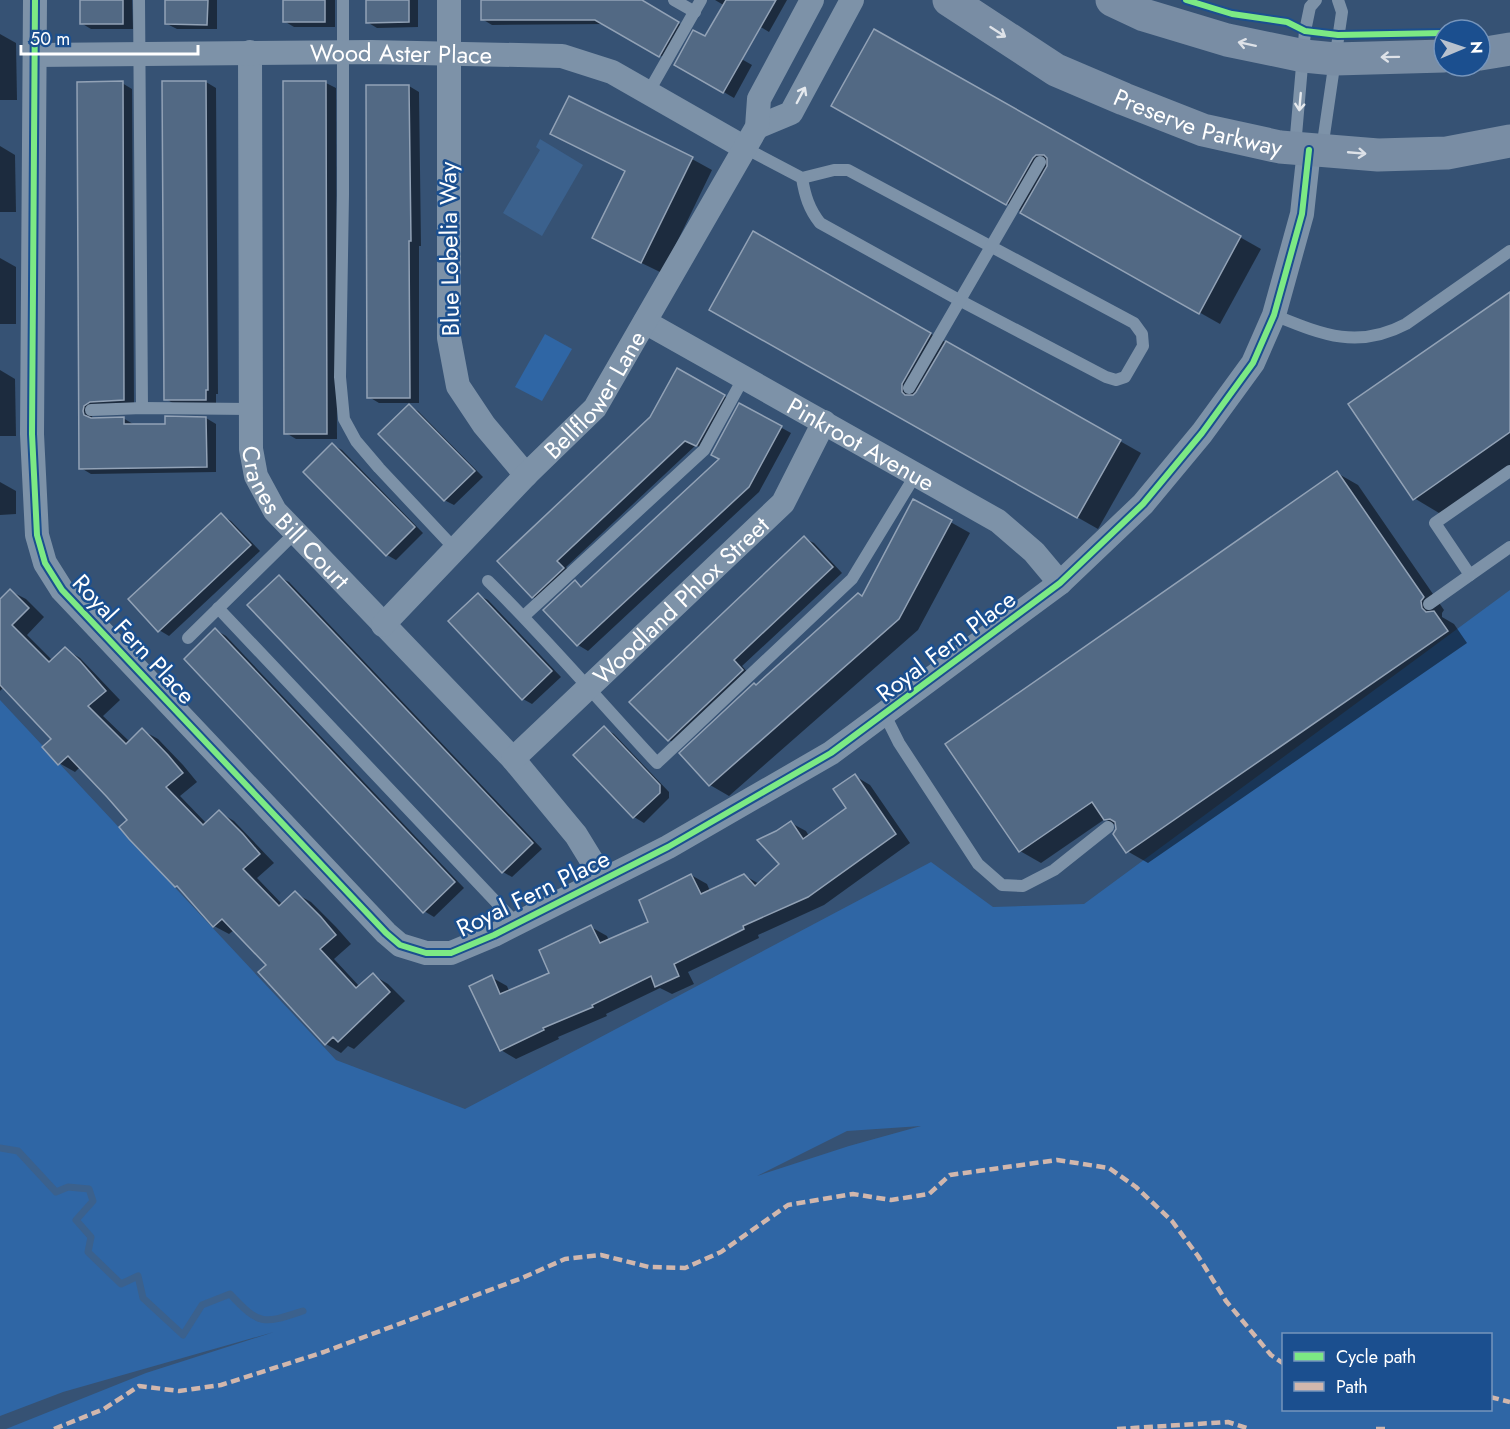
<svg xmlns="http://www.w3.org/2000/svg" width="1510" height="1429" font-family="Jost,sans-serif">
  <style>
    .green { fill: #2f66a5; fill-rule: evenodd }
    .water { fill: #3b618d }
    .shadow { fill: #0007 }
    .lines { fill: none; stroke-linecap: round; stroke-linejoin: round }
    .stream { stroke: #3b618d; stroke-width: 7 }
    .building { fill: #526984; stroke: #92a2b6; stroke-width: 1.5 }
    .lane { stroke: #7d92a8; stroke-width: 12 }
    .street { stroke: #7d92a8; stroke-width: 24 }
    .secondary { stroke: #798da4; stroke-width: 33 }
    .quiet { stroke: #d1b7ad; stroke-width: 4.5; stroke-dasharray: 9 4.5; stroke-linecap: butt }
    .cycleway-casing { stroke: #1b4f8f; stroke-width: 10 }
    .cycleway { stroke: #7ce984; stroke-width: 6 }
    .oneway { stroke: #dee2e8 }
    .oneway2 { stroke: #e5e9ee }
    .labels { text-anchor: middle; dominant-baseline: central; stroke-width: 5; stroke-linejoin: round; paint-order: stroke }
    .street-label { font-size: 24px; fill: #fff; stroke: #1b4f8f }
  </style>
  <rect width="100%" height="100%" fill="#365274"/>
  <g class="green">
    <path d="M545,334L572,349L542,401L515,387Z"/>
    <path d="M1510,590V1429H6L146,1373L274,1332L63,1392L0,1416V700L336,1060L465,1109L931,862L993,907L1084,904ZM921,1126L849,1146L757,1176L847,1131ZM1284,1334H1490V1410H1284Z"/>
  </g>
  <path class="water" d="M540,139L583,165L542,236L503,213L540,150L536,147Z"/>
  <g class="shadow">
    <path d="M81,0H132L133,29H91L81,23Z"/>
    <path d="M167,0H217V29H177L167,24Z"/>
    <path d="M284,0H335V27H294L284,21Z"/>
    <path d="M367,0H418V27L377,28L367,22Z"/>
    <path d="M483,0H608V24L492,25L482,19Z"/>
    <path d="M623,0H640L688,29L670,61L608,26Z"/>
    <path d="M715,0H787L769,32Z"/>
    <path d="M875,31L1261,249L1220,324L833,105Z"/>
    <path d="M694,32L752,65L734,98L676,64Z"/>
    <path d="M0,34L16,43L17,100H0Z"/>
    <path d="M206,82L216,88L218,394H216V405H176L166,399Z"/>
    <path d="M79,83H122L132,89L134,405L94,411L92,417L93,420L123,418L133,424L166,425L206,418L216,424V472L91,474L81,468Z"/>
    <path d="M326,83L336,88L337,439H296L286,433Z"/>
    <path d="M409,86L419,92L421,246H419V403H379L369,397Z"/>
    <path d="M552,134L692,159L712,170L662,273L615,250L627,172Z"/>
    <path d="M0,146L15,155L16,212H0Z"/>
    <path d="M753,233L1141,453L1098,529L711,309Z"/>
    <path d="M0,258L16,267V324H0Z"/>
    <path d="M1510,294V470L1444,516L1414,498Z"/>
    <path d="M0,370L15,379L16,436H0Z"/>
    <path d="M677,370L733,401L706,451L696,445L566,567L572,574L542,602L533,597L652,418Z"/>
    <path d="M740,405L791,433L759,492L588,651L578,645L545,610L575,582L584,587L721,459Z"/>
    <path d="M409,406L418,411L483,477L454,505L444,500Z"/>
    <path d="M333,445L342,450L423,533L396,560L387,555Z"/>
    <path d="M1337,473L1358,485L1444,610L1442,613V617L1454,624L1467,643L1148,863L1127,851L1117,826L1105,819L1041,863L1020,851Z"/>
    <path d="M0,482L16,491V514L0,515Z"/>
    <path d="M913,501L970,533L918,630L729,796L710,785L757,686L863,597Z"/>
    <path d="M221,515L231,521L260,551L169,636L159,630Z"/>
    <path d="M804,538L814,543L842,573L742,666L751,676L678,745L669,740Z"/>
    <path d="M279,577L289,582L542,849L512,877L503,872Z"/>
    <path d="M10,591L26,599L44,617L27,635L53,661L65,649L80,658L120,700L103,716L130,742L142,730L158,739L183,765L197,782L180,796L207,824L219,812L234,821L274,863L257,878L283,905L295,893L311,902L336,927L351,944L334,959L360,987L373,975L388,984L405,1001L354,1049L348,1046L341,1053L326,1044L268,965L234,930L229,934L214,926L182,889L176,886L129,820L80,767L75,772L59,763L53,739L4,687L0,691V601Z"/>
    <path d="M478,595L488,600L561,677L532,704L523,699Z"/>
    <path d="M216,630L226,636L464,888L434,917L424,911Z"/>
    <path d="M604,728L614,734L669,792V798L644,823L634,817Z"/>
    <path d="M855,776L870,785L910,843L824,905L758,935L759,938L688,972L694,984L672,994L660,988L606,1014L607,1016L558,1037L559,1039L516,1059L501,1050L491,977L507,986L509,991L551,974L591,927L607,936L609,941L650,922L691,875L707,884L710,891L744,875L759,884L781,864L777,832L791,823L806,831L809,836L848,809Z"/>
  </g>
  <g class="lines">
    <path class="stream" d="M0,1148L18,1151L56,1192L68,1187L89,1189L93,1201L76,1220L91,1237L88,1252L121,1284L138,1276L143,1298L183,1335L202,1305L230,1294C260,1326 263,1324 303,1311"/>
  </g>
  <g class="building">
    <rect x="80" y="0" width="43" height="24"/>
    <path d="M165,0H208L207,25L165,24Z"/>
    <rect x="283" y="0" width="42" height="22"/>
    <path d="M366,0H409V22L366,23Z"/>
    <path d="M481,0H642L679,22L659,57L595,20H481Z"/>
    <path d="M726,0H776L723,93L674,65L693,30L705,36Z"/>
    <path d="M874,29L1241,236L1199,314L1020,213L1047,166V158L1044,155H1036L1033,158L1006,205L831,106Z"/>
    <path d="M123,81L124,400L90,402L84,406L83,411L84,415L91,418L124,417V424H165V416L206,417L207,467L79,469L77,82Z"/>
    <path d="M162,81H206L208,390H206V400H164Z"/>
    <path d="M283,81H326L327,434H284Z"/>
    <path d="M366,85H409L411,241H409L410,398H367Z"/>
    <path d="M569,96L693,157L641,263L592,238L625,171L550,134Z"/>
    <path d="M753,231L931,333L902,384V392L905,395H913L916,392L946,341L1121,440L1077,518L709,310Z"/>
    <path d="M1510,292V432L1413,500L1348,404Z"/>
    <path d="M677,368L725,395L697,445L696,446L685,441L557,561L564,568L532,598L497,561L650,417Z"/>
    <path d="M739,403L782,426L749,487L577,646L543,610L575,580L581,587L719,459L711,455Z"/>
    <path d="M409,404L475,471L444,501L378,434Z"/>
    <path d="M332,443L415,527L386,556L303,472Z"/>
    <path d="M1337,471L1424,597L1421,601L1422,608L1426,612L1434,611L1448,631L1126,853L1113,834L1116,829L1115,822L1110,819L1104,820L1092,802L1019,852L945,744Z"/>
    <path d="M913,499L952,520L899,619L709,786L679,753L754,683L756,685L858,593L862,596Z"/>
    <path d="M221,513L251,545L158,632L128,599Z"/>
    <path d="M804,536L833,567L734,660L743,670L668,741L629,702Z"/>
    <path d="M279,575L533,843L502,873L247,605Z"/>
    <path d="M10,589L29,608L12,625L49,662L65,647L80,661L106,691L88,706L126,744L142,728L168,755L183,773L166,787L203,825L219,810L243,834L260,854L243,869L279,906L295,891L321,917L336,935L320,949L356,988L373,973L390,992L338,1042L333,1037L325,1045L258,972L266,965L222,919L213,927L177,886L175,887L129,839L119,827L127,820L107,797L68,756L58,765L42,747L51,739L0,685V599Z"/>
    <path d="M478,593L552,671L522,700L448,621Z"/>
    <path d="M215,628L455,882L423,913L184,659Z"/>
    <path d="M604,726L660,785V793L633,818L573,755Z"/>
    <path d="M855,774L896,834L808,897L743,926L744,929L674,964L679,976L655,987L651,976L592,1005L593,1007L543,1028L544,1030L500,1051L469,986L492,975L500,994L549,973L539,950L591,925L600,943L648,922L639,900L691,874L701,894L744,874L755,886L779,864L757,840L776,831L791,821L803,839L846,808L833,789Z"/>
  </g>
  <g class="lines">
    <g class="lane">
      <path d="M139,0L142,408"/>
      <path d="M343,0V195L340,377L344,419L356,441L379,468L455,549"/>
      <path d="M674,0L695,12"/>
      <path d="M648,93L701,0"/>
      <path d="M1295,147L1305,31L1310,7L1316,0"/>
      <path d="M745,148L802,178L834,170H848L1134,323L1142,334L1143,346L1125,377L1116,380L1106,377L959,300L820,223C809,209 805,196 802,178"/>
      <path d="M1322,149L1342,12L1338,0"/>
      <path d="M1274,315C1321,334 1357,350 1406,324L1510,251"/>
      <path d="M909,388L1040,162"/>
      <path d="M91,410L142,408L251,409"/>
      <path d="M1510,471L1435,523L1470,575L1510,547"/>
      <path d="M488,581C547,639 601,703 657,763L852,579L916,474"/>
      <path d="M1429,604L1470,575"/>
      <path d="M218,608L516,923"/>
      <path d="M524,616L704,450L744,377"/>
      <path d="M188,638L295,533"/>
      <path d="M885,715L899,743L978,864L1002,885L1023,886L1054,870L1108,827"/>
    </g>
    <g class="street">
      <path d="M35,0L32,434L37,535L45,563L62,590L386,933L400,945L426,953H451L494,935L668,847L831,753L1060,583L1143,504L1202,433L1253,363L1274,315L1302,214L1309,150"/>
      <path d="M449,0V338L458,386L484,425L526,475"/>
      <path id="s1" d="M250,52L251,449L256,476L275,511L513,759L576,835L603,879"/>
      <path id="s2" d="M35,55L371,52L562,56L612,72L745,148"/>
      <path d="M757,127L791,113L852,0"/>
      <path id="s3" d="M645,322L998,521L1034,552L1060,583"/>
      <path id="s4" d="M383,625L526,475L595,408L757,127L759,99L812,0"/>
      <path id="s5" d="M513,759L783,503L824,422"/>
    </g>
    <g class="secondary">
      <path id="s6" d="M949,0L1056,70L1124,99L1203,130L1280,147L1378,155L1447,153L1510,141"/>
      <path d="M1112,0L1144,15L1227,40L1304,56L1335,59L1444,56"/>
      <path d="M1480,54L1510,49"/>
    </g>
    <g class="quiet">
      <path d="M1490,1397L1510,1402"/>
      <path d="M54,1429L104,1409L139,1386L179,1391L221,1385L324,1352L522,1278L565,1259L601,1255L649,1267L685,1268L721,1252L788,1205L853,1194L891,1200L929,1194L950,1175L1057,1160L1109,1168L1136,1187L1172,1221L1198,1256L1226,1301L1271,1355L1284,1364"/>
      <path d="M1117,1429L1228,1422L1250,1429"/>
      <path d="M1376,1429H1385"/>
    </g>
    <defs>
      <g id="cycleway">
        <path d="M35,0L32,434L37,535L45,563L62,590L386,933L400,945L426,953H451L494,935L668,847L831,753L1060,583L1143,504L1202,433L1253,363L1274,315L1302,214L1309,150"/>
        <path d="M1186,0L1232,14L1287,22L1305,31L1338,35L1444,33"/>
      </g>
    </defs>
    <use href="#cycleway" class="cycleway-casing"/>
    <use href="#cycleway" class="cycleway"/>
  </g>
  <defs><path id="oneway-shaft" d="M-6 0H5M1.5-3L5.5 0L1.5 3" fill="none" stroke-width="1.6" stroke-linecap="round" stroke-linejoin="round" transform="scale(1.5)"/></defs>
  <g class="oneway">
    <use href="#oneway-shaft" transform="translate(998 32) rotate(33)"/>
    <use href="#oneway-shaft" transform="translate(1247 44) rotate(-168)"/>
    <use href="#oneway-shaft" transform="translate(1390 57) rotate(179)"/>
    <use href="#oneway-shaft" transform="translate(1357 153) rotate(5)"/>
  </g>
  <g class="oneway2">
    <use href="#oneway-shaft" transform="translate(801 95) rotate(-62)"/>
    <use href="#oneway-shaft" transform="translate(1300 102) rotate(95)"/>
  </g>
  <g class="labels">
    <g class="street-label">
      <text stroke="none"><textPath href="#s2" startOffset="366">Wood Aster Place</textPath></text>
      <text stroke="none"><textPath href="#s6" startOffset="280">Preserve Parkway</textPath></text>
      <text transform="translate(449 249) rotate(-91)">Blue Lobelia Way</text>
      <text stroke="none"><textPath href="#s4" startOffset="314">Bellflower Lane</textPath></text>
      <text stroke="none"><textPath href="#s3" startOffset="248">Pinkroot Avenue</textPath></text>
      <text stroke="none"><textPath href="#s1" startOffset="480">Cranes Bill Court</textPath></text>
      <text stroke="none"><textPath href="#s5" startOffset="231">Woodland Phlox Street</textPath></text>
      <text transform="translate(134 639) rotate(47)">Royal Fern Place</text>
      <text transform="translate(946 646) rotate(-37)">Royal Fern Place</text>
      <text transform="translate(533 893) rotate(-26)">Royal Fern Place</text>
    </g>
  </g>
  <rect x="1282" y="1333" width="210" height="78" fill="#1b4f8f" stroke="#7695bc" stroke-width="1.5"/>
  <rect x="1294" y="1352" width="30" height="9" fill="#7ce984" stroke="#7695bc" stroke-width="1.5"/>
  <text x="1336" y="1363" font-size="18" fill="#ffffff">Cycle path</text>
  <rect x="1294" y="1382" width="30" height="9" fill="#d1b7ad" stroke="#7695bc" stroke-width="1.5"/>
  <text x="1336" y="1393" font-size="18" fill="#ffffff">Path</text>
  <g transform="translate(1462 48) rotate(88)"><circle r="28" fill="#1b4f8f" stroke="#7695bc" stroke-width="1.5"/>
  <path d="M0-4.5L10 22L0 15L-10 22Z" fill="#b9c2ce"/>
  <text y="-9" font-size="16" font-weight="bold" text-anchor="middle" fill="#ffffff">N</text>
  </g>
  <path d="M21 45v9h177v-9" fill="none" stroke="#ffffff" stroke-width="3"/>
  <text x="30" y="45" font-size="18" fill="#ffffff" stroke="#1b4f8f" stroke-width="4.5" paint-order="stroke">50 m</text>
</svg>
